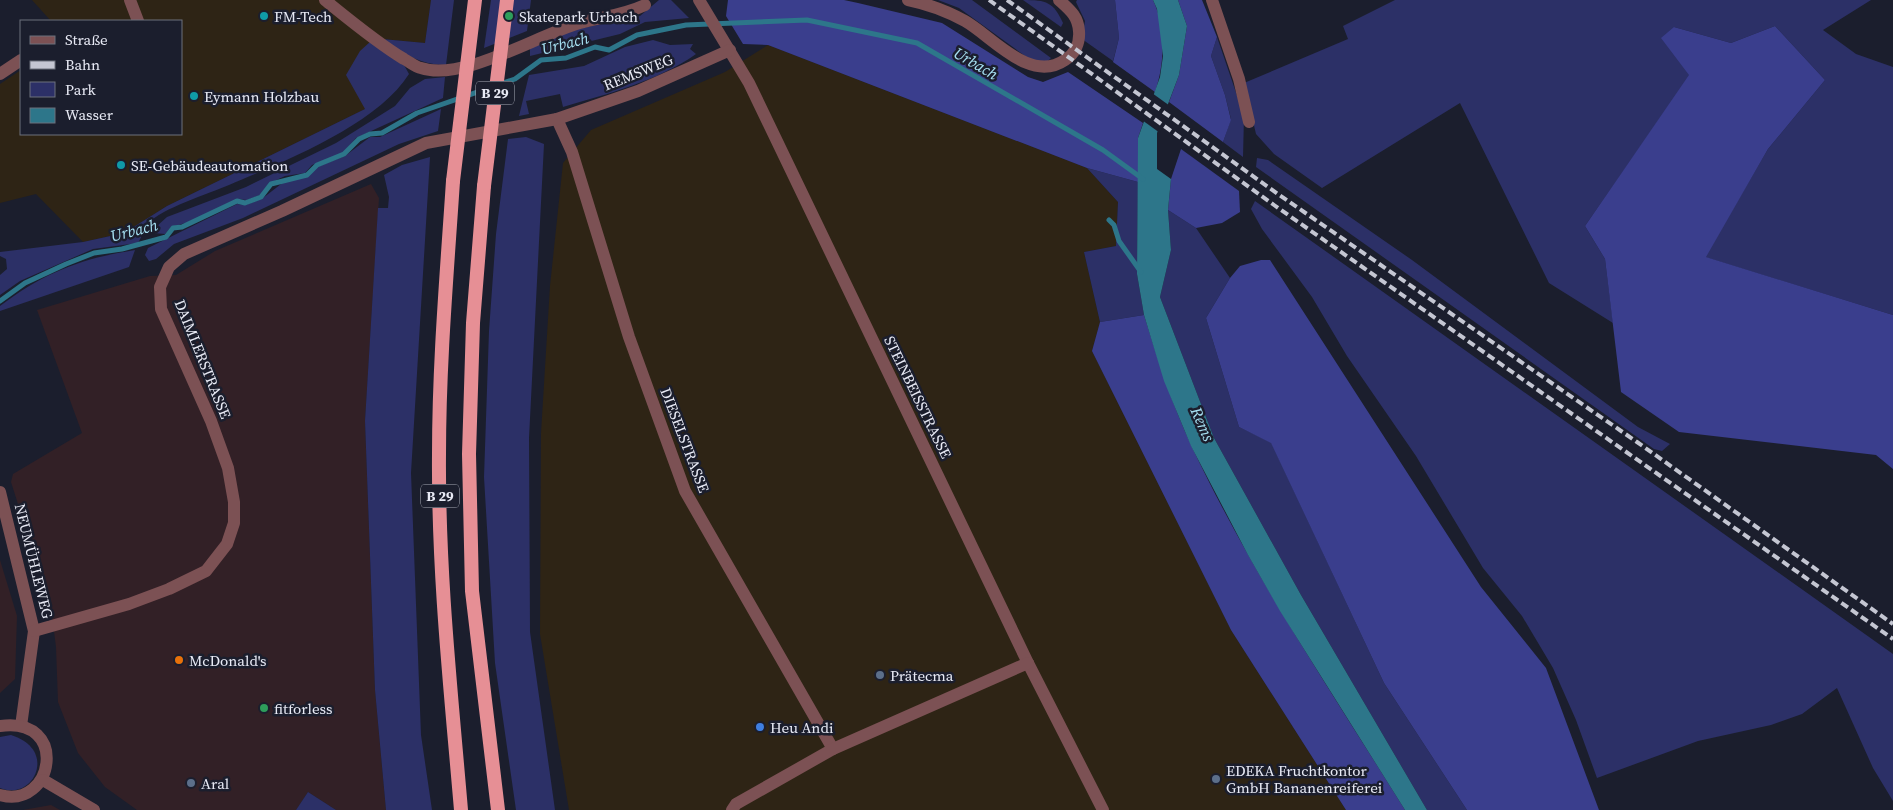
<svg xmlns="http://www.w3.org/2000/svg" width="1893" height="810" font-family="'Source Serif 4',serif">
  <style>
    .commercial { fill: #322026 }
    .industrial { fill: #2e2415 }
    .green { fill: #2c3067 }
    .forest { fill: #3a3e8d }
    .water { fill: #2d768a }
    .pier { fill: #1b1e2d }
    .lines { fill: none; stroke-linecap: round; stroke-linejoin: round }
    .stream { stroke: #2d768a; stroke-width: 5 }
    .minor { stroke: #7c5154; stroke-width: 12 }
    .tertiary { stroke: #7c5154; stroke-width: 12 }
    .trunk { stroke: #e68f95; stroke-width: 14 }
    .rail { stroke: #c4c6d2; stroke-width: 4; stroke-dasharray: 8 4; stroke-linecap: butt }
    .trunk-bridge { stroke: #e68f95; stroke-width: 14 }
    .culture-dot { fill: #0f9aa8; stroke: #1b1e2d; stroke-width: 2 }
    .leisure-dot { fill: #2e9e5b; stroke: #1b1e2d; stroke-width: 2 }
    .food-dot { fill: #e8710a; stroke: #1b1e2d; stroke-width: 2 }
    .service-dot { fill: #5c6f8a; stroke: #1b1e2d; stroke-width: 2 }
    .shop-dot { fill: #3f7fe0; stroke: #1b1e2d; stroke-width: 2 }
    .labels { text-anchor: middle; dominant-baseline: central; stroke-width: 5; stroke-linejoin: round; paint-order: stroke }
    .shield { fill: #1b1e2d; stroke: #aaadb9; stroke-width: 1 }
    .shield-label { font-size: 14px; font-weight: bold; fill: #e8eaf5 }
    .poi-label { font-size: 15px; fill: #e8eaf5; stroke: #1b1e2d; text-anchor: start }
    .street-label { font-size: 15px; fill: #e8eaf5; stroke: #1b1e2d }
    .water-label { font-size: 16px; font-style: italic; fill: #a6e0f2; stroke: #1b1e2d }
  </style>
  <rect width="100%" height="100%" fill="#1b1e2d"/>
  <g class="commercial">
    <path d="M371,184L379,198L365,421L375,690L386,810H336L308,792L296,810H137L105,787L78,753L58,702L56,647L51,608L11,482L13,474L82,433L37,310L150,276L176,275L215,251Z"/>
    <path d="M0,560L17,616L15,679L0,693Z"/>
    <path d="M51,805L60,810H23Z"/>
  </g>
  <g class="industrial">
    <path d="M32,0H431L425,43L382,39L365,109L167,206L124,233L83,242L36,194L0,203V84L21,70V134H181V21H51Z"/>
    <path d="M768,45L1087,168L1118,202L1116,246L1084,252L1100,322L1092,351L1231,630L1346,810H569L540,634L541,433L550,286L563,163L591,130L725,72Z"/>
  </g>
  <g class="green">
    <path d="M431,0H454L446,65C420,65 403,53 382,39L425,43Z"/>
    <path d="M491,0H531L527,31L484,48Z"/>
    <path d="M659,0H671L689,18L645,22L620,34L530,56V47L573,30L640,16Z"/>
    <path d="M938,0H972L1051,58L1047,62L1032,61L959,8Z"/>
    <path d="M1023,0C1047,0 1053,2 1063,23L1061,27Z"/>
    <path d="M1077,0H1115L1119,38L1113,61L1082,39L1085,21L1076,2Z"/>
    <path d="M1395,0H1871L1823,30L1856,54L1893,67V315L1705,257L1768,149L1825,80L1775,26L1731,43L1674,27L1690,75L1585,226L1605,259L1613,323L1549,283L1460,103L1322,188L1274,154L1256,134L1244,83L1348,39L1343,26Z"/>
    <path d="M1217,37L1244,116L1243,157L1223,142L1231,119L1225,95L1211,56Z"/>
    <path d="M653,40L670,45L693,44L690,49L696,54C658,81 607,94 563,107L560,94L526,101L529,114L519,116L529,75L584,66L625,47Z"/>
    <path d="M370,42L404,65L409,74C377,125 283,162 229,185C211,193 160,209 149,223C145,229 142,236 138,243L93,249L20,281L0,295V275L7,269L6,259L0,256V252L83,242L124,233L167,206L365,109L346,75L360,51Z"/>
    <path d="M445,77L443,98L356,138L343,153L312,165L305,173L285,176L270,183L260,195L247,200L237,199L189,222L171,227L165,234L154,233L157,226L167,217L246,187L336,143L395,106L410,88L425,79Z"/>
    <path d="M441,109L438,131L399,144L243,218L174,244L156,259L149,261L145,255L148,248L237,204L246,205L263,198L285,181L307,177L317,167L345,156L370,137H380Z"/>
    <path d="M526,137L544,144L529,438L530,632L555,810H516L495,663L484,477L489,331L496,234L508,139Z"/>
    <path d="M430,157L411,473L421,735L432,810H386L375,690L365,421L378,208H388L389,197L384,175L402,165Z"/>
    <path d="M1257,158L1268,160L1412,260L1638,427L1670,444L1662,451L1654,449L1256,167Z"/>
    <path d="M1087,168L1138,182L1137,274L1144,315L1100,322L1084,252L1116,246L1118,202Z"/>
    <path d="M1255,201L1893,654V801L1873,768L1837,688L1802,714L1771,725L1698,741L1597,778L1576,720L1553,668L1522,616L1483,568L1416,456L1347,356L1312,297L1262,229L1251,209Z"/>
    <path d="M1168,210L1196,228L1230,278L1206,318L1239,427L1271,442L1384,683L1467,810H1427L1301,595L1214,438L1160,297L1171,250Z"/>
    <path d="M135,250L129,267L0,311V306C45,272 80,259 135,250Z"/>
    <path d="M11,735C59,750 33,802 0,788V737Z"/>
    <path d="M308,792L336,810H296Z"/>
  </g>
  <g class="forest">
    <path d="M728,0H844L858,3L942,23L1028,77L1043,82L1068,72L1143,123L1138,138V182L1087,168L768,45L743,44L726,16Z"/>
    <path d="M1115,0H1153C1166,27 1165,64 1155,92L1113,62L1119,38Z"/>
    <path d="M1178,0H1202L1217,37L1211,56L1225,95L1231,120L1223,142L1169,102L1179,75L1187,26Z"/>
    <path d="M1775,26L1825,80L1768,149L1706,257L1893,315V469L1876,455L1679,432L1621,392L1605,259L1585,226L1689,75L1661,38L1674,27L1731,43Z"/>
    <path d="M1181,149L1239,191L1240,212L1222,223L1196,228L1168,210L1171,179Z"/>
    <path d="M1261,260H1270L1481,587L1546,668L1599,810H1467L1384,683L1271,443L1239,427L1206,318L1230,278L1240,266Z"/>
    <path d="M1144,315C1158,360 1172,404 1192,447C1252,574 1331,691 1405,810H1346L1231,630L1092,351L1100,322Z"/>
  </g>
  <path class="water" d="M1153,0H1178L1187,26L1179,75L1157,133V169L1171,179L1168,210L1171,250L1160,297L1214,438L1301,595L1427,810H1405L1280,611L1248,555L1191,446L1164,381L1144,315L1137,274L1138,138L1160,77L1163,56L1157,9Z"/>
  <path class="pier" d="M1152,93L1170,106L1160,133L1142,120Z"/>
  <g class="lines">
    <g class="stream">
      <path d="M1109,220L1114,225L1119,241L1141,272"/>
      <path d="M0,301L25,283L66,264L94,253L122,249L166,237L173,228L182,227L237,201L245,203L261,197L271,184L307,175L317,165L344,154L359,139L370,134L382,133L417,113L515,79L541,60L566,58L595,47L609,50L637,35L686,25L807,20L917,43L1103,150L1143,179"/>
    </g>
    <g class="minor">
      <path d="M130,0L138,21"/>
      <path d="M325,0C351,21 376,42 404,59C410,62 415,67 421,68C463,82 537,35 580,23C602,17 624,15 645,5"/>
      <path d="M699,0L749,83L1028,663L1103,810"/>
      <path d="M908,0C928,4 947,11 965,21C993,37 1030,84 1065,60C1075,54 1080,43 1079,31C1078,16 1070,10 1059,0"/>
      <path d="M1212,0L1239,79L1249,122"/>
      <path d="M0,74L21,60"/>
      <path d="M557,119L572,152L629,337L685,491L833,749"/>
      <path d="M0,492L34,631L21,726"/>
      <path d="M34,631L129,604L169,589L206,571L227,544L234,523V502L228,468L211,421L161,309L160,287L169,267L184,254L282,211L426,143L557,119L638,91L730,50"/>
      <path d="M732,810L736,804L833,749L1028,663"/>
    </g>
    <g class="tertiary">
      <path d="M0,726C70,716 54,810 0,795"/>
      <path d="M43,780L94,810"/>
    </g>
    <g class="trunk">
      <path d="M453,181C447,272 439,363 439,454C438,573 451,692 461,810"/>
      <path d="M484,186L473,323L469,454L472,591L498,810"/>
    </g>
    <g class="rail">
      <path d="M989,0L1274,205L1893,639"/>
      <path d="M1007,0L1278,194L1637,442L1893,624"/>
    </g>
    <g class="trunk-bridge">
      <path d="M453,181L475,0"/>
      <path d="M484,186L507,0"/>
    </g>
  </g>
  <g class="culture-dot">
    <circle cx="264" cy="16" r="5"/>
    <circle cx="194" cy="96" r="5"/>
    <circle cx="121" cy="165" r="5"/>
  </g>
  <g class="leisure-dot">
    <circle cx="509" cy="16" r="5"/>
    <circle cx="264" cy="708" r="5"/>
  </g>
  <circle class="food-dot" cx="179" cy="660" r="5"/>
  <g class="service-dot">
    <circle cx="880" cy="675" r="5"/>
    <circle cx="1216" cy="779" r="5"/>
    <circle cx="191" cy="783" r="5"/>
  </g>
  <circle class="shop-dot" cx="760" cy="727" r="5"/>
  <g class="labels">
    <g class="shield">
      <rect x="476" y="81.5" width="38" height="23" rx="4"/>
      <rect x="421" y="484.5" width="38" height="23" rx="4"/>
    </g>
    <g class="shield-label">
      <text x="495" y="93">B 29</text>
      <text x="440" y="496">B 29</text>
    </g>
    <g class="poi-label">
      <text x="274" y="16">FM-Tech</text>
      <text x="519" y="16">Skatepark Urbach</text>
      <text x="204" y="96">Eymann Holzbau</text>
      <text x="131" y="165">SE-Gebäudeautomation</text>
      <text x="189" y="660">McDonald's</text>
      <text x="890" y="675">Prätecma</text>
      <text x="274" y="708">fitforless</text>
      <text x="770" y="727">Heu Andi</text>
      <text x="1226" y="770">EDEKA Fruchtkontor<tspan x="1226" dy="17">GmbH Bananenreiferei</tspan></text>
      <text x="201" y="783">Aral</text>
    </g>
    <g class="street-label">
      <text transform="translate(638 72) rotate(-22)">REMSWEG</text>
      <text transform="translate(203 359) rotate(68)">DAIMLERSTRASSE</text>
      <text transform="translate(918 397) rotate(64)">STEINBEISSTRASSE</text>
      <text transform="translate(685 440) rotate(69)">DIESELSTRASSE</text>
      <text transform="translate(34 561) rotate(76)">NEUMÜHLEWEG</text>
    </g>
    <g class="water-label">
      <text transform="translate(565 43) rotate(-14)">Urbach</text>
      <text transform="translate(976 63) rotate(30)">Urbach</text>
      <text transform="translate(134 230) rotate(-14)">Urbach</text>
      <text transform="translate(1203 424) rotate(66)">Rems</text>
    </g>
  </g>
  <rect x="20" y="20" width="162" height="115" fill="#1b1e2d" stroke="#6d707d"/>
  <rect x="30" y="36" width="25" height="8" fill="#7c5154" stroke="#6d707d"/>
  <text x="65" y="45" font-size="15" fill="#e8eaf5">Straße</text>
  <rect x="30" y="61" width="25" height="8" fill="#c4c6d2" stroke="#6d707d"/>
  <text x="65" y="70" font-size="15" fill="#e8eaf5">Bahn</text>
  <rect x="30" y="82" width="25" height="15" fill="#2c3067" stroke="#6d707d"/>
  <text x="65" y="95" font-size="15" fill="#e8eaf5">Park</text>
  <rect x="30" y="108" width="25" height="15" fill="#2d768a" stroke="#6d707d"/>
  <text x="65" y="120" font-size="15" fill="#e8eaf5">Wasser</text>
</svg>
